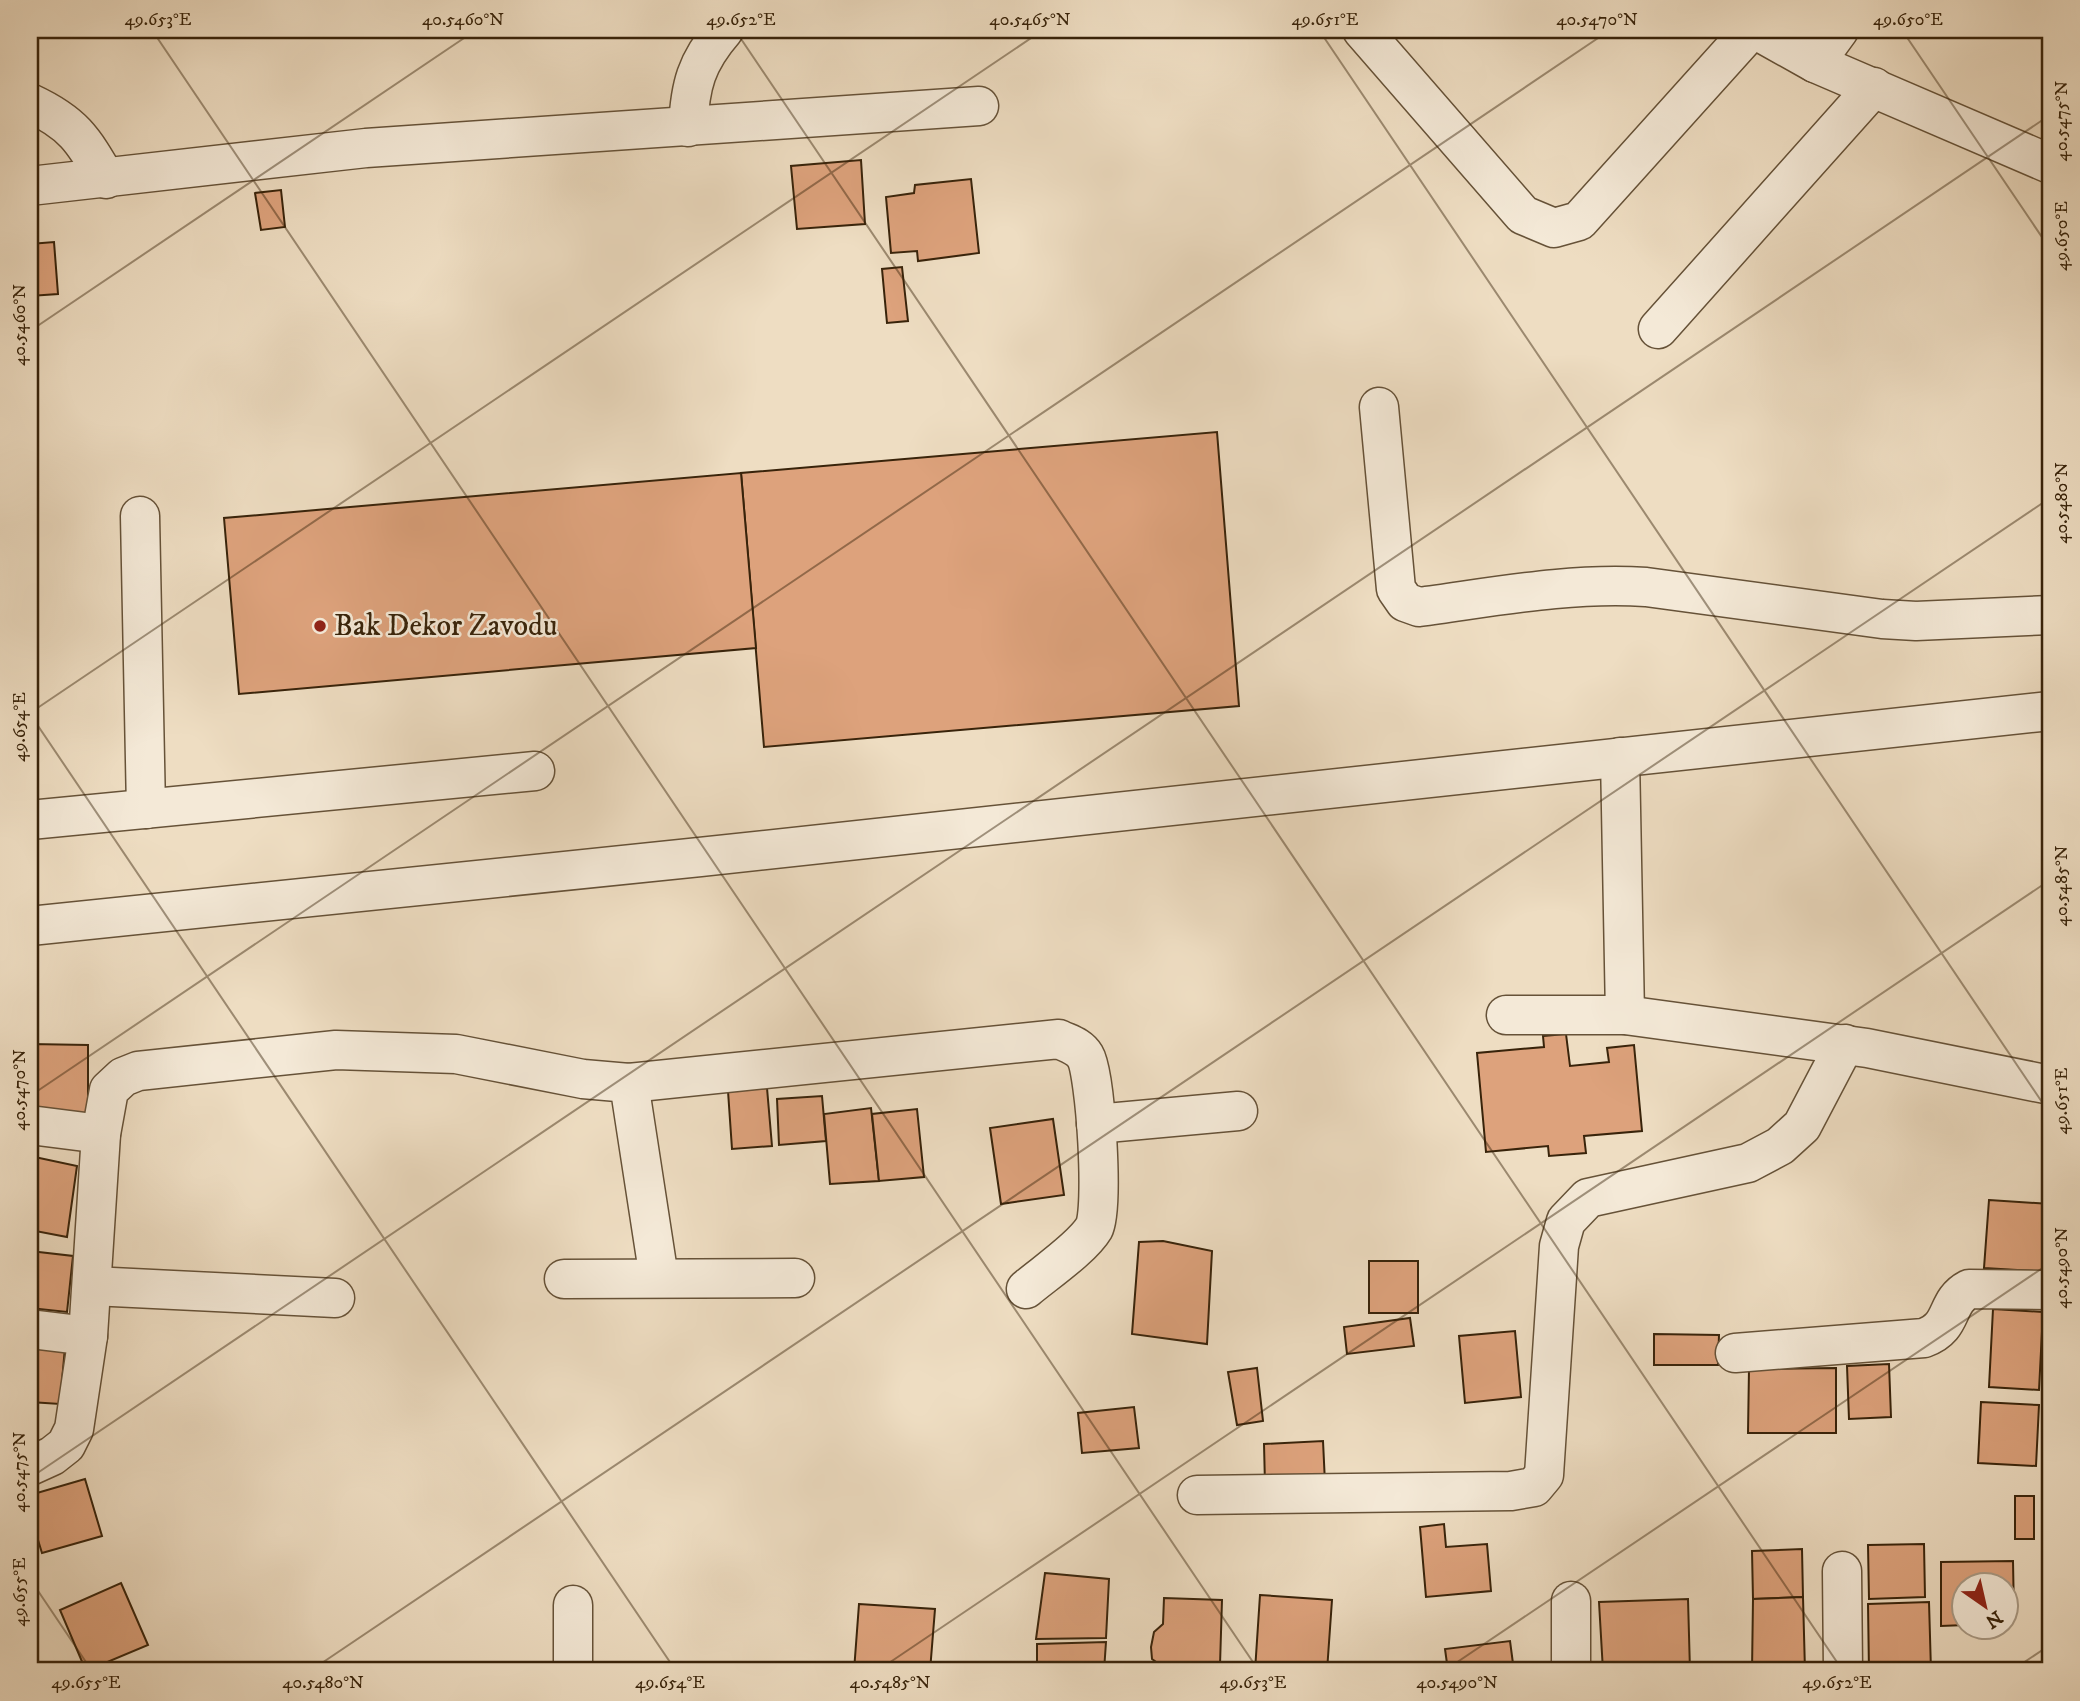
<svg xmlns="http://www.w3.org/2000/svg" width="2080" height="1701" font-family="'IM FELL DW Pica',serif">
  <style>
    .building { fill: #dda27c; stroke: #38230a; stroke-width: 2 }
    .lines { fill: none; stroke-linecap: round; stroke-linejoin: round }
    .minor-casing { stroke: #665238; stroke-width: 41 }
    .minor { stroke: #f4e9d7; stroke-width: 38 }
    .ticks { fill: none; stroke: #38230a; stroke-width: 2; stroke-opacity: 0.45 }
    .poi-dot { fill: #8f2418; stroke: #f4e9d7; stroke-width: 2.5 }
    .labels { text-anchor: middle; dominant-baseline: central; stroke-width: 5; stroke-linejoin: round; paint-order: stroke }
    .poi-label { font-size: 30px; fill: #38230a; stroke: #f4e9d7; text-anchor: start }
    .neatline { fill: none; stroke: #38230a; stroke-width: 2.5 }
    .ticks-label { font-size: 18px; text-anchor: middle; fill: #38230a }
  </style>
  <rect width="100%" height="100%" fill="#eeddc2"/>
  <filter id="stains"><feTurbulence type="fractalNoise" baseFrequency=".00286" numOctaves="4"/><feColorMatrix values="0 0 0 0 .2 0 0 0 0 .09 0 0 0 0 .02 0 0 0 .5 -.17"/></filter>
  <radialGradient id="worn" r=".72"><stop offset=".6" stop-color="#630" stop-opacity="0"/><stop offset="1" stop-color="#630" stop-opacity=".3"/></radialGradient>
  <g class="building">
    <path d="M861,160L865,224L797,229L791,166Z"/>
    <path d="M971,179L979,253L918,261L917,251L891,253L886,197L914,193L915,185Z"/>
    <path d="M281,190L285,227L261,230L255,193Z"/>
    <path d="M54,242L58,294L30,296V244Z"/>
    <path d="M902,267L908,321L887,323L882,269Z"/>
    <path d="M1217,432L1239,706L764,747L741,473Z"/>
    <path d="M741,473L756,648L239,694L224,518Z"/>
    <path d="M1566,1034L1570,1066L1609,1062L1607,1048L1634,1045L1642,1131L1584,1136L1586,1153L1549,1156L1548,1146L1486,1152L1477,1053L1544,1047L1543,1036Z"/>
    <path d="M30,1044L88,1045V1114L31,1115Z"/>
    <path d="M767,1088L772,1146L732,1149L728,1091Z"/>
    <path d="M822,1096L826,1141L779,1145L777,1099Z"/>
    <path d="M871,1108L879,1181L830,1184L824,1114Z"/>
    <path d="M917,1109L924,1177L879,1181L872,1114Z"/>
    <path d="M1053,1119L1064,1195L1001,1204L990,1128Z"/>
    <path d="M30,1156L77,1166L67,1237L30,1230Z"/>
    <path d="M1989,1200L2050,1204V1272L1984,1268Z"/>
    <path d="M1163,1241L1212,1251L1207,1344L1132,1334L1139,1242Z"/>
    <path d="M30,1251L73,1256L67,1312L30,1308Z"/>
    <rect x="1369" y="1261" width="49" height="52"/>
    <path d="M1993,1309L2043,1312L2039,1390L1989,1387Z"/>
    <path d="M1410,1318L1414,1346L1347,1354L1344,1327Z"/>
    <path d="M1515,1331L1521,1397L1465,1403L1459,1336Z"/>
    <path d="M1654,1334L1719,1335L1718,1365H1654Z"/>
    <path d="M30,1344L65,1347L60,1404L30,1402Z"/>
    <path d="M1889,1364L1891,1417L1849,1419L1847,1366Z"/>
    <path d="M1257,1368L1263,1421L1237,1425L1228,1372Z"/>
    <path d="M1836,1368V1433H1748L1749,1369Z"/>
    <path d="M1981,1402L2039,1405L2036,1466L1978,1463Z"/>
    <path d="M1134,1407L1139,1448L1082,1453L1078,1413Z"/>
    <path d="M1323,1441L1325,1483L1265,1485L1264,1444Z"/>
    <path d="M85,1479L102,1536L42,1553L30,1514V1495Z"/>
    <rect x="2015" y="1496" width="19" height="43"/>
    <path d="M1444,1524L1446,1547L1487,1544L1491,1591L1426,1597L1420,1527Z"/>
    <path d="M1924,1544L1925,1597L1869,1599L1868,1545Z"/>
    <path d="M1802,1549L1803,1597L1753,1599L1752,1551Z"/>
    <path d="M2013,1561L2014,1615H2007V1586H1965V1625L1941,1626V1562Z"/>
    <path d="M1045,1573L1109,1579L1106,1638L1036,1639Z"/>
    <path d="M121,1583L148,1645L86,1671L60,1610Z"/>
    <path d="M1260,1595L1332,1600L1327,1671H1255Z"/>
    <path d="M1803,1597L1805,1671H1752L1753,1599Z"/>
    <path d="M1164,1598L1222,1600L1220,1665L1213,1667V1671H1159V1664L1152,1659L1151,1647L1154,1632L1163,1624Z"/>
    <path d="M1688,1599L1690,1671H1603L1599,1602Z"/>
    <path d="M1929,1602L1931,1671H1869L1868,1604Z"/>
    <path d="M859,1604L935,1609L930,1671H854Z"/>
    <path d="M1510,1641L1514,1671H1448L1445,1649Z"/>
    <path d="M1106,1642L1104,1671H1037V1644Z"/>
    <path d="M1427,1667L1428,1671H1377V1669Z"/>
  </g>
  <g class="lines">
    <defs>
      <g id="minor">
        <path d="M1362,30L1523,215L1554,228L1579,221L1751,30"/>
        <path d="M1756,30L1815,63L2050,164"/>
        <path d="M1815,63L1839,30"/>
        <path d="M30,103C73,123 83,139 106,179"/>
        <path d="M688,127C690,86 696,62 724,30"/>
        <path d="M30,186L366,148L979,106"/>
        <path d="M1658,329L1874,87"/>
        <path d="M1379,407L1396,589L1405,602L1419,607C1494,597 1570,582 1646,587L1882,619L1916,621L2050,615"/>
        <path d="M140,516L146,809"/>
        <path d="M1620,757L1625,1015"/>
        <path d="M30,820L535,771"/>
        <path d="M30,926L700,857L2050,711"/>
        <path d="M1506,1015H1625L1867,1048L2050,1085"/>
        <path d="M629,1083L1059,1039C1069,1044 1079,1046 1085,1056C1096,1074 1104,1211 1094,1228C1082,1248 1045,1273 1026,1289"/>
        <path d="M1096,1124L1238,1111"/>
        <path d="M30,1125L101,1134"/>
        <path d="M564,1279L795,1278"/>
        <path d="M92,1286L335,1298"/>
        <path d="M30,1329L88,1336"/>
        <path d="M1735,1353L1924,1338C1955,1327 1944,1302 1969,1289L2050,1290"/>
        <path d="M30,1466L52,1456L66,1445L74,1429L88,1336L101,1134L109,1090L123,1077L138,1071L336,1050L456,1054L583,1079L629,1083L659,1278"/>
        <path d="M1197,1495L1511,1491L1534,1487L1544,1475L1559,1246L1566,1221L1588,1198L1748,1163L1780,1146L1802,1126L1845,1044"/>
        <path d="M1842,1571L1843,1671"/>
        <path d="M1571,1601V1671"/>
        <path d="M573,1671V1605"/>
      </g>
    </defs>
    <use href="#minor" class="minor-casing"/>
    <use href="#minor" class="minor"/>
  </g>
  <path class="ticks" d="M152,30L1259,1671M735,30L1843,1671M1319,30L2050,1114M1902,30L2050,249M30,331L476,30M30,713L1043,30M30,714L676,1671M30,1096L1610,30M30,1478L2050,115M30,1579L92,1671M310,1671L2050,498M877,1671L2050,880M1444,1671L2050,1263M2011,1671L2050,1645"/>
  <circle class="poi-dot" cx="320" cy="626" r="7"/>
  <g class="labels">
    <g class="poi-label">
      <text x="334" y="626">Bak Dekor Zavodu</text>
    </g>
  </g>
  <rect width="2080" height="1701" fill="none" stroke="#eeddc2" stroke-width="77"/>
  <g transform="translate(1985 1606) rotate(146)"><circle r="33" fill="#f4e9d7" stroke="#a99a85" stroke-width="2"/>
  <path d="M0-5L12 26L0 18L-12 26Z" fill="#8f2418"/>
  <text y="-10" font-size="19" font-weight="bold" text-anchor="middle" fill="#38230a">N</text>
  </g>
  <rect x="38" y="38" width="2004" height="1624" class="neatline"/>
  <g class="ticks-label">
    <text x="158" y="25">49.653°E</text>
    <text x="463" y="25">40.5460°N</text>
    <text x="741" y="25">49.652°E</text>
    <text x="1030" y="25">40.5465°N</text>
    <text x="1325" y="25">49.651°E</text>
    <text x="1597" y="25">40.5470°N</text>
    <text x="1908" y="25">49.650°E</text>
    <text transform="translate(2061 121) rotate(-90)" y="6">40.5475°N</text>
    <text transform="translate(2061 236) rotate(-90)" y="6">49.650°E</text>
    <text transform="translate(19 325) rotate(-90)" y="6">40.5460°N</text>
    <text transform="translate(2061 503) rotate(-90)" y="6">40.5480°N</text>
    <text transform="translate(19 727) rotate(-90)" y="6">49.654°E</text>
    <text transform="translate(2061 886) rotate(-90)" y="6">40.5485°N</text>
    <text transform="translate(19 1090) rotate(-90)" y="6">40.5470°N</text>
    <text transform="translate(2061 1101) rotate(-90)" y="6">49.651°E</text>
    <text transform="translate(2061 1268) rotate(-90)" y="6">40.5490°N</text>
    <text transform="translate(19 1472) rotate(-90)" y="6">40.5475°N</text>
    <text transform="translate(19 1592) rotate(-90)" y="6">49.655°E</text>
    <text x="86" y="1688">49.655°E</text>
    <text x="323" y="1688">40.5480°N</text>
    <text x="670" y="1688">49.654°E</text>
    <text x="890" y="1688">40.5485°N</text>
    <text x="1253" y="1688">49.653°E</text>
    <text x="1457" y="1688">40.5490°N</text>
    <text x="1837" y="1688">49.652°E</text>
  </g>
  <rect width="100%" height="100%" filter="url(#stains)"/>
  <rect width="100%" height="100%" fill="url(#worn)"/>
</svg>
